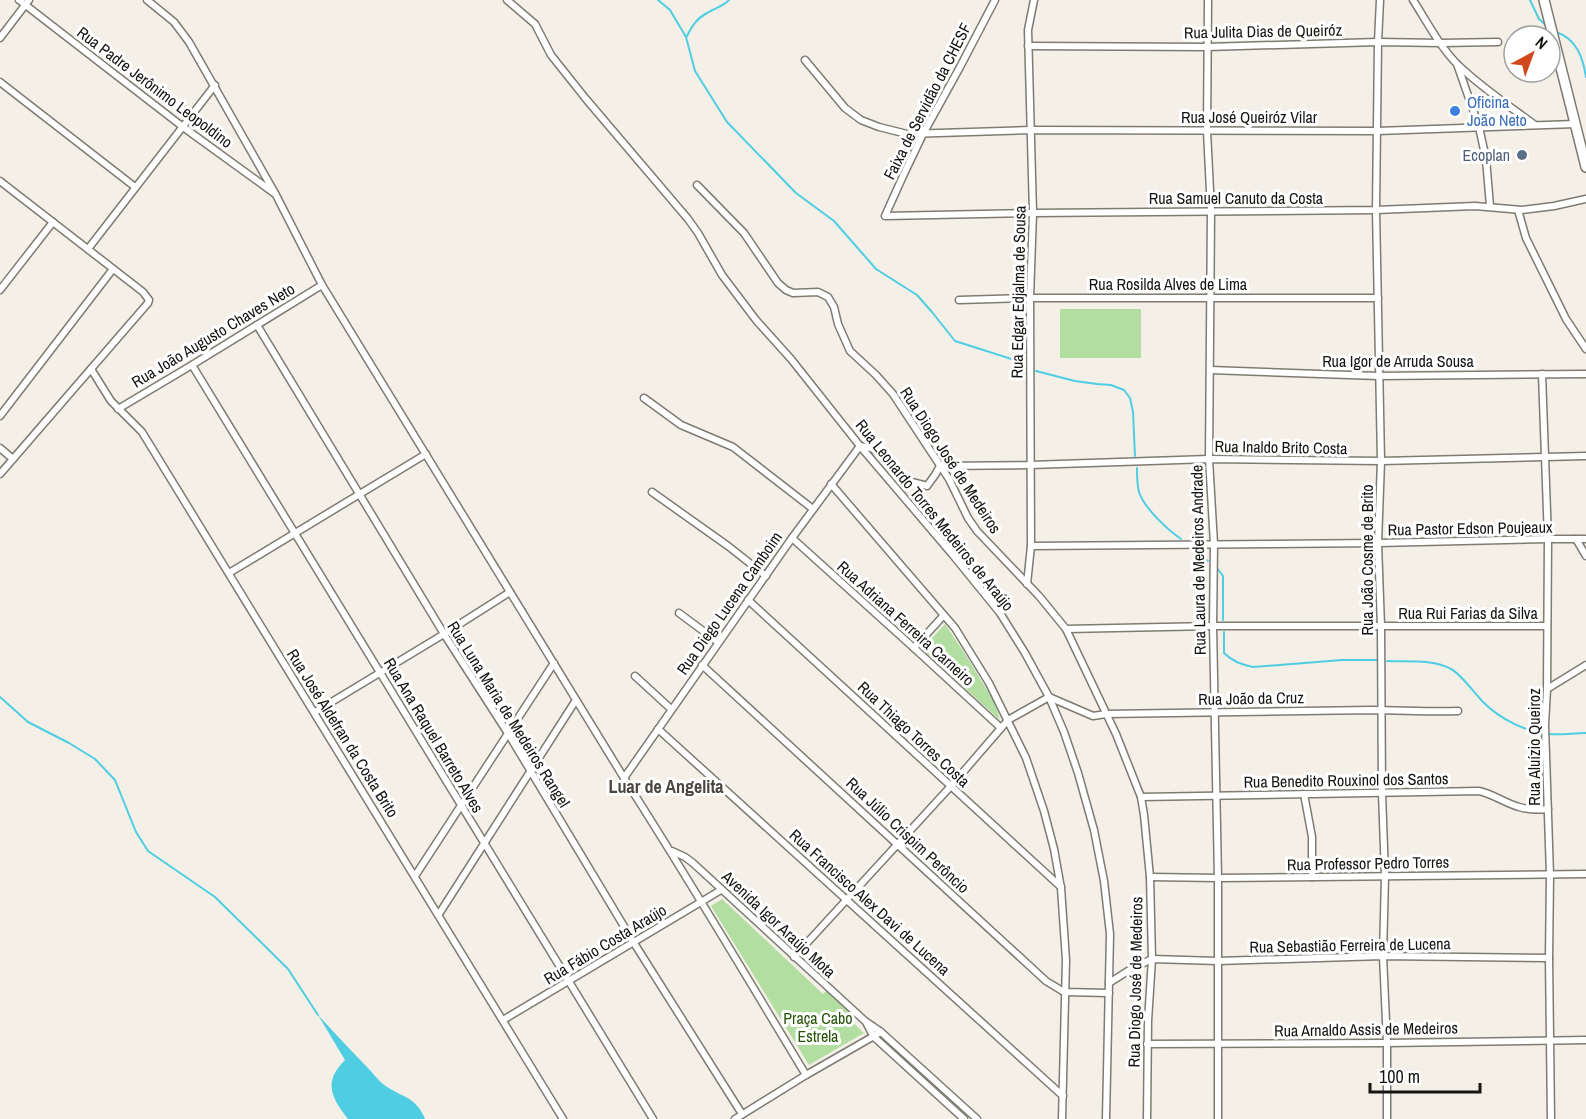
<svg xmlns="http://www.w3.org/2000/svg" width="1586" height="1119" font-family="'Archivo Narrow',sans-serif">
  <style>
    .green { fill: #b3dea2 }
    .water { fill: #4ecde3 }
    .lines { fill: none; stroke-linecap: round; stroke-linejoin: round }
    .stream { stroke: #4ecde3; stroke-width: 2 }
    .minor-casing { stroke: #7e7b73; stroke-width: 9 }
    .primary-casing { stroke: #7e7b73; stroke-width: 12 }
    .minor { stroke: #fff; stroke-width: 6 }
    .primary { stroke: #fff; stroke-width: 9 }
    .shop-dot { fill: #3f7fe0; stroke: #fff; stroke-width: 2 }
    .service-dot { fill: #5c6f8a; stroke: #fff; stroke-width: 2 }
    .labels { text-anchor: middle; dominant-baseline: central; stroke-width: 6; stroke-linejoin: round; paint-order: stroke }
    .street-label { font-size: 16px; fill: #151411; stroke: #fff }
    .shop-label { font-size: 16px; fill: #366cbe; stroke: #fff; text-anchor: start }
    .service-label { font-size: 16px; fill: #4e5e75; stroke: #fff; text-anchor: end }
    .park-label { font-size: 16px; fill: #255407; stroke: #fff }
    .neighbourhood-label { font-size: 18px; font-weight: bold; fill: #49463f; stroke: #fff }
  </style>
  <rect width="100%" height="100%" fill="#f4f0e7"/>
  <g class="green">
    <rect x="1060" y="309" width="81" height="49"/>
    <path d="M945,624L963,651L995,703L1000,720L922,649Z"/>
    <path d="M722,899L823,994L827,990L851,1012L847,1017L864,1033L809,1065L711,906Z"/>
  </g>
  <path class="water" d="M318,1015C334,1032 350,1050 367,1067C372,1072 377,1079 383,1084C401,1098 415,1095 425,1119H348C331,1097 323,1082 345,1060Z"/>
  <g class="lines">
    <g class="stream">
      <path d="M658,0L670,10L686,37L695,71L727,122L796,193L834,221L876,269L917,295L932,312L955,341L1018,361"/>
      <path d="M1530,0L1539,19L1548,27"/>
      <path d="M1556,32C1577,39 1583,58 1586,77"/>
      <path d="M687,36C692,26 697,18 707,13C715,8 722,7 729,0"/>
      <path d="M1036,371L1075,381L1097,384L1111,385L1124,390L1130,398L1133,412L1135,456"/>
      <path d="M1137,468C1137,475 1137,485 1139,492C1144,508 1168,530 1181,539"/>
      <path d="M1194,550L1208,561"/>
      <path d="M1217,568L1223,576V620"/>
      <path d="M1224,632V653C1233,662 1241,664 1253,667L1342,660H1378"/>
      <path d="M1387,661C1408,662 1433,659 1451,669C1461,674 1475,694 1483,702C1500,719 1526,732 1549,734C1561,735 1574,733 1586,733"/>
      <path d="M0,697L28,722L69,743L95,759L115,780L136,832L148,851L215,897L288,969L318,1015"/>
    </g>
    <defs>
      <g id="minor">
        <path d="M19,0L183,127L274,193"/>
        <path d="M147,0L174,22L189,42L276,195L322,285L624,778C687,876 746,976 806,1075"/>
        <path d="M507,0L535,24L551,55L586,99L688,219L698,233L722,275L756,320L791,359L860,446L952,554L1000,613L1025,653L1049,697L1064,732L1078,773L1094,830L1104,881L1110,934L1106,1119"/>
        <path d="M995,0L960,67L923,134L903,176L885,216L1033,213L1376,210L1475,206L1522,210L1554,206L1586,199"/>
        <path d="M1208,0L1207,131L1211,211L1209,459L1214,544L1213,626L1218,878V1119"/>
        <path d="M1380,0L1378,42L1376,210L1381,461L1378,543L1381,627L1382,793L1385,876L1383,956L1387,1043V1119"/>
        <path d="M1413,0C1427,22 1440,47 1458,65C1481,87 1509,106 1535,125"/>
        <path d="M0,38L29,0"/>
        <path d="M1028,46L1207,47L1378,42L1441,43L1498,42"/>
        <path d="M805,60L845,108L861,120L879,127L907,134L1030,130L1377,131L1576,124"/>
        <path d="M1457,64L1479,127L1486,159L1490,206"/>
        <path d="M0,82L135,187"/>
        <path d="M0,181L143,292L149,300L148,303L0,474"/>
        <path d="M697,185L744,233L778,283L786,290L793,293L818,292L828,297L834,307L838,324L850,351L876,375L893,394L949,479L968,518L977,531L1039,596L1066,629L1116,734L1141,797L1144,815L1150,877L1152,959L1148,1021L1147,1119"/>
        <path d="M1518,210L1526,238L1566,319L1586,349"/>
        <path d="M88,249L215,85"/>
        <path d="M0,290L53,222"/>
        <path d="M959,300L1030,298H1378"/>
        <path d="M257,325L444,634L509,735L634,943L742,1114"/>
        <path d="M192,365L653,1119"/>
        <path d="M91,369L111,401L142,432L563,1119"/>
        <path d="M1210,370L1378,376L1586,374"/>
        <path d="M1542,374L1548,539L1547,689L1545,725L1550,875L1549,958L1551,1119"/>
        <path d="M644,398L681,425L733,447L813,509"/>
        <path d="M118,409L192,365L322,285"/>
        <path d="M0,416L113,269"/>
        <path d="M0,448L13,459"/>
        <path d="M831,484L955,628L989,683L1026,758L1044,811L1054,849L1061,888L1066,960L1062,1119"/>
        <path d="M652,492L728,546L766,576"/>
        <path d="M792,538L914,648L1001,728"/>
        <path d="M1576,539L1586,556"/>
        <path d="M1031,546L1378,543L1548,539H1586"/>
        <path d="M229,573L426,454"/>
        <path d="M1027,584L1031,546L1030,298L1033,213L1028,30L1034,0"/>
        <path d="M748,600L1061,887"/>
        <path d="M679,613L718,642"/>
        <path d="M1066,629L1213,626H1546"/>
        <path d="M914,648L944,615"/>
        <path d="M702,665L1046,981L1064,992L1109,993"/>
        <path d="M635,676L671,709"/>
        <path d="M1547,689L1586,665"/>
        <path d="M315,712L444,634L510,592"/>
        <path d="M658,729L1063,1096"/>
        <path d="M624,778L792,538L860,446C891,449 887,470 909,481C915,483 922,484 927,486L935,475L940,466L1030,465L1209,459L1381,461L1586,456"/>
        <path d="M1304,794L1312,837V877"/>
        <path d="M1141,797L1479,791C1493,794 1505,803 1519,807C1529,810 1538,810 1548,809"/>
        <path d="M672,851L685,857L693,863L865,1021L881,1032L977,1119"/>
        <path d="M415,876L554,663"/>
        <path d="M1150,877L1218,878L1586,874"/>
        <path d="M439,914L576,700"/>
        <path d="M794,957L951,786L1008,720L1049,697L1093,716L1106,714C1195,712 1283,711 1371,710C1400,710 1429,712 1458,711"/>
        <path d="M1109,983L1131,969L1152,959L1218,961L1383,956L1549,958"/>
        <path d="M503,1020L721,890"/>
        <path d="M867,1024L874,1037L964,1119"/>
        <path d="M1147,1044L1387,1043L1586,1040"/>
        <path d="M735,1119L806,1075L881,1032"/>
      </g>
      <path id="primary" d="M1544,0L1586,167"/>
    </defs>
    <use href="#minor" class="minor-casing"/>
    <use href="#primary" class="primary-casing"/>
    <use href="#minor" class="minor"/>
    <use href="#primary" class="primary"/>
  </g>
  <circle class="shop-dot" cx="1455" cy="111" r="6"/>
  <circle class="service-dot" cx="1522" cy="155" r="6"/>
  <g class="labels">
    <g class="street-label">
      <text transform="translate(1263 31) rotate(-1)">Rua Julita Dias de Queiróz</text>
      <text transform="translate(155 87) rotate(37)">Rua Padre Jerônimo Leopoldino</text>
      <text transform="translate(927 101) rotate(-63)">Faixa de Servidão da CHESF</text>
      <text x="1249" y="117">Rua José Queiróz Vilar</text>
      <text x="1236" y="198">Rua Samuel Canuto da Costa</text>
      <text x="1168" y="284">Rua Rosilda Alves de Lima</text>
      <text transform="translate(1018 292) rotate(-89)">Rua Edgar Edjalma de Sousa</text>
      <text transform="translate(213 335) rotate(-31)">Rua João Augusto Chaves Neto</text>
      <text x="1398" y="361">Rua Igor de Arruda Sousa</text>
      <text transform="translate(1281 447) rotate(1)">Rua Inaldo Brito Costa</text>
      <text transform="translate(951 460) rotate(57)">Rua Diogo José de Medeiros</text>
      <text transform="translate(935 515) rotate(51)">Rua Leonardo Torres Medeiros de Araújo</text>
      <text transform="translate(1470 528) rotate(-1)">Rua Pastor Edson Poujeaux</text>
      <text transform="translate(1198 560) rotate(-91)">Rua Laura de Medeiros Andrade</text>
      <text transform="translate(1367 560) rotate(-90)">Rua João Cosme de Brito</text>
      <text transform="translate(729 603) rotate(-55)">Rua Diego Lucena Camboim</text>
      <text x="1468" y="613">Rua Rui Farias da Silva</text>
      <text transform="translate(906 623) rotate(42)">Rua Adriana Ferreira Carneiro</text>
      <text transform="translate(1251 698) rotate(-1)">Rua João da Cruz</text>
      <text transform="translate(509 714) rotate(58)">Rua Luna Maria de Medeiros Rangel</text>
      <text transform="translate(343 733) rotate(58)">Rua José Aldefran da Costa Brito</text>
      <text transform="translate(914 734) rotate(43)">Rua Thiago Torres Costa</text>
      <text transform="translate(434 735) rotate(59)">Rua Ana Raquel Barreto Alves</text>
      <text transform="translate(1534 747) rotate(-90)">Rua Aluízio Queiroz</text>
      <text transform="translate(1346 780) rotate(-1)">Rua Benedito Rouxinol dos Santos</text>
      <text transform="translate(908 835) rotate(43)">Rua Júlio Crispim Perôncio</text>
      <text transform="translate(1368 863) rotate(-1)">Rua Professor Pedro Torres</text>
      <text transform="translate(870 902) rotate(42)">Rua Francisco Alex Davi de Lucena</text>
      <text transform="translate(779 924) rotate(43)">Avenida Igor Araújo Mota</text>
      <text transform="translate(605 944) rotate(-31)">Rua Fábio Costa Araújo</text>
      <text transform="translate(1350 945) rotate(-1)">Rua Sebastião Ferreira de Lucena</text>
      <text transform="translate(1135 982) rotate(-89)">Rua Diogo José de Medeiros</text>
      <text transform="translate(1366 1029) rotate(-1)">Rua Arnaldo Assis de Medeiros</text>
    </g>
    <g class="shop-label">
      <text x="1467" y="102">Oficina<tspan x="1467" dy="18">João Neto</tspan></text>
    </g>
    <g class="service-label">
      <text x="1510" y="155">Ecoplan</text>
    </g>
    <g class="park-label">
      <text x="818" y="1018">Praça Cabo<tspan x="818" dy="18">Estrela</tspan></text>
    </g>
    <g class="neighbourhood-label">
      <text x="666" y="786">Luar de Angelita</text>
    </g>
  </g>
  <g transform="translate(1532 54) rotate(41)"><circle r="28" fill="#ffffff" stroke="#a1a1a0" stroke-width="1.5"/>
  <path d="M0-4.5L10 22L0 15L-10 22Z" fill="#d1481f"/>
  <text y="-9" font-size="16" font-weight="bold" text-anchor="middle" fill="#151411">N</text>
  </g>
  <path d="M1370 1083v9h110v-9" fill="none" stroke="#151411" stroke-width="3"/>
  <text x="1379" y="1083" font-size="18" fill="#151411" stroke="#ffffff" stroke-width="4.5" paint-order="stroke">100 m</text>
</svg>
